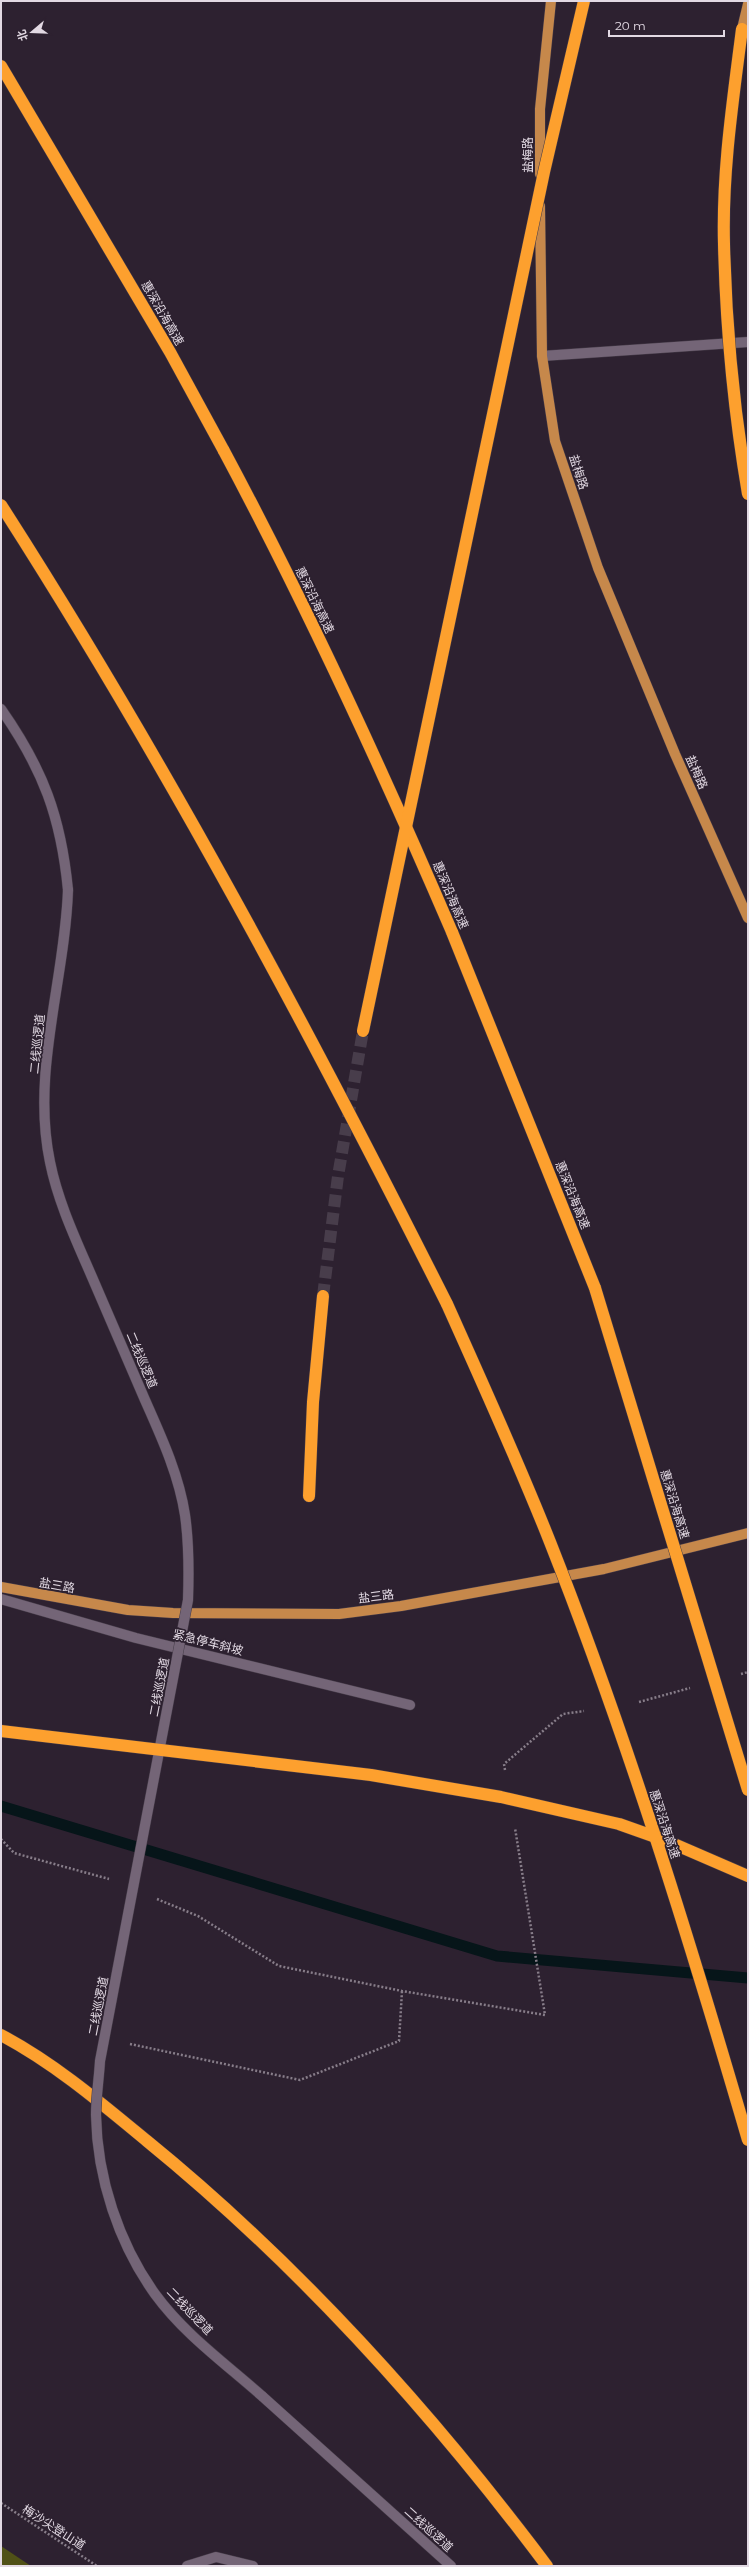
<svg xmlns="http://www.w3.org/2000/svg" width="749" height="2567" font-family="Montserrat,'Noto Sans SC',sans-serif">
  <style>
    .green { fill: #505117 }
    .lines { fill: none; stroke-linecap: round; stroke-linejoin: round }
    .stream { stroke: #061519; stroke-width: 11 }
    .highway-tunnel { stroke: #483d4b; stroke-width: 12; stroke-dasharray: 12 6; stroke-linecap: butt }
    .minor-casing { stroke: #463c49; stroke-width: 11 }
    .major-casing { stroke: #463c49; stroke-width: 11 }
    .highway-casing { stroke: #463c49; stroke-width: 13 }
    .path { stroke: #877d89; stroke-width: 2.5; stroke-dasharray: 2 2; stroke-linecap: butt }
    .minor { stroke: #746577; stroke-width: 10 }
    .major { stroke: #c6884b; stroke-width: 10 }
    .highway { stroke: #fda02e; stroke-width: 12 }
    .minor-bridge-casing { stroke: #463c49; stroke-width: 11; stroke-linecap: butt }
    .highway-bridge-casing { stroke: #463c49; stroke-width: 13; stroke-linecap: butt }
    .minor-bridge { stroke: #746577; stroke-width: 10 }
    .highway-bridge { stroke: #fda02e; stroke-width: 12 }
    .labels { text-anchor: middle; dominant-baseline: central; stroke-width: 3.5; stroke-linejoin: round; paint-order: stroke }
    .street-label { font-size: 12px; fill: #e2d9e3; stroke: #2d2130 }
  </style>
  <rect width="100%" height="100%" fill="#2d2130"/>
  <path class="green" d="M1,2546L31,2566H1Z"/>
  <g class="lines">
    <path class="stream" d="M1,1806L497,1956L748,1978"/>
    <path class="highway-tunnel" d="M323,1296L338,1176L363,1031"/>
    <defs>
      <g id="minor">
        <path d="M542,356L748,342"/>
        <path d="M1,709C43,769 61,817 68,890"/>
        <path d="M1,1599L136,1638L410,1705"/>
        <path d="M262,2396L451,2566"/>
        <path d="M187,2566L216,2557L253,2566"/>
      </g>
      <g id="major">
        <path d="M742,29L748,4"/>
        <path d="M540,174V109L551,1"/>
        <path d="M540,206L542,356L555,441L598,568L675,754L748,918"/>
        <path d="M1,1587L128,1610L173,1613L339,1614L401,1606L604,1569L748,1533"/>
      </g>
      <g id="highway">
        <path d="M1,66L170,352L224,451"/>
        <path d="M1,505C166,762 310,1032 447,1304"/>
        <path d="M452,932L595,1288"/>
        <path d="M309,1496L313,1402L323,1296"/>
        <path d="M1,2035C54,2063 101,2103 147,2141C298,2264 430,2410 547,2566"/>
      </g>
    </defs>
    <use href="#minor" class="minor-casing"/>
    <use href="#major" class="major-casing"/>
    <use href="#highway" class="highway-casing"/>
    <g class="path">
      <path d="M741,1674L748,1672"/>
      <path d="M639,1702L690,1688"/>
      <path d="M505,1770L504,1764L563,1714L584,1711"/>
      <path d="M1,1839L14,1853L109,1879"/>
      <path d="M157,1899L198,1916L279,1966L402,1991L545,2015L515,1828"/>
      <path d="M130,2044L300,2080L399,2041L402,1991"/>
      <path d="M1,2503L97,2566"/>
    </g>
    <use href="#minor" class="minor"/>
    <use href="#major" class="major"/>
    <use href="#highway" class="highway"/>
    <defs>
      <path id="minor-bridge" d="M68,890C65,980 31,1072 50,1162C58,1202 76,1240 92,1277C110,1318 127,1359 145,1400C161,1436 179,1475 185,1515C189,1543 189,1572 188,1600L100,2061C99,2079 96,2097 96,2115C97,2178 119,2244 155,2294C184,2334 226,2364 262,2396"/>
      <g id="highway-bridge">
        <path d="M742,29C733,100 722,172 724,244C726,327 734,412 748,494"/>
        <path d="M224,451C308,608 382,769 452,932"/>
        <path d="M363,1031L544,172L584,1"/>
        <path d="M595,1288L748,1790"/>
        <path d="M447,1304C482,1382 518,1461 550,1542C627,1737 689,1938 748,2140"/>
        <path d="M1,1731L371,1775L501,1797L619,1824L667,1841L748,1876"/>
      </g>
    </defs>
    <use href="#minor-bridge" class="minor-bridge-casing"/>
    <use href="#highway-bridge" class="highway-bridge-casing"/>
    <use href="#minor-bridge" class="minor-bridge"/>
    <use href="#highway-bridge" class="highway-bridge"/>
  </g>
  <g class="labels">
    <g class="street-label">
      <text transform="translate(527 155) rotate(-90)">盐梅路</text>
      <text transform="translate(163 313) rotate(60)">惠深沿海高速</text>
      <text transform="translate(579 472) rotate(72)">盐梅路</text>
      <text transform="translate(315 600) rotate(64)">惠深沿海高速</text>
      <text transform="translate(697 772) rotate(66)">盐梅路</text>
      <text transform="translate(451 895) rotate(67)">惠深沿海高速</text>
      <text transform="translate(37 1044) rotate(-84)">二线巡逻道</text>
      <text transform="translate(573 1195) rotate(68)">惠深沿海高速</text>
      <text transform="translate(142 1360) rotate(67)">二线巡逻道</text>
      <text transform="translate(675 1504) rotate(73)">惠深沿海高速</text>
      <text transform="translate(57 1585) rotate(10)">盐三路</text>
      <text transform="translate(376 1596) rotate(-7)">盐三路</text>
      <text transform="translate(208 1642) rotate(14)">紧急停车斜坡</text>
      <text transform="translate(159 1687) rotate(-79)">二线巡逻道</text>
      <text transform="translate(665 1824) rotate(72)">惠深沿海高速</text>
      <text transform="translate(98 2006) rotate(-79)">二线巡逻道</text>
      <text transform="translate(190 2311) rotate(46)">二线巡逻道</text>
      <text transform="translate(54 2527) rotate(33)">梅沙尖登山道</text>
      <text transform="translate(429 2529) rotate(42)">二线巡逻道</text>
    </g>
  </g>
  <rect width="749" height="2567" fill="none" stroke="#e2d9e3" stroke-width="4"/>
  <g transform="translate(32 32) rotate(251)" stroke="#2d2130" stroke-width="3" paint-order="stroke">
  <path d="M0-3L7 15L0 10L-7 15Z" fill="#e2d9e3"/>
  <text y="-6" font-size="11" font-weight="bold" text-anchor="middle" fill="#e2d9e3">北</text>
  </g>
  <path d="M609 30v6h115v-6" fill="none" stroke="#e2d9e3" stroke-width="2"/>
  <text x="615" y="30" font-size="12" fill="#e2d9e3" stroke="#2d2130" stroke-width="3" paint-order="stroke">20 m</text>
</svg>
